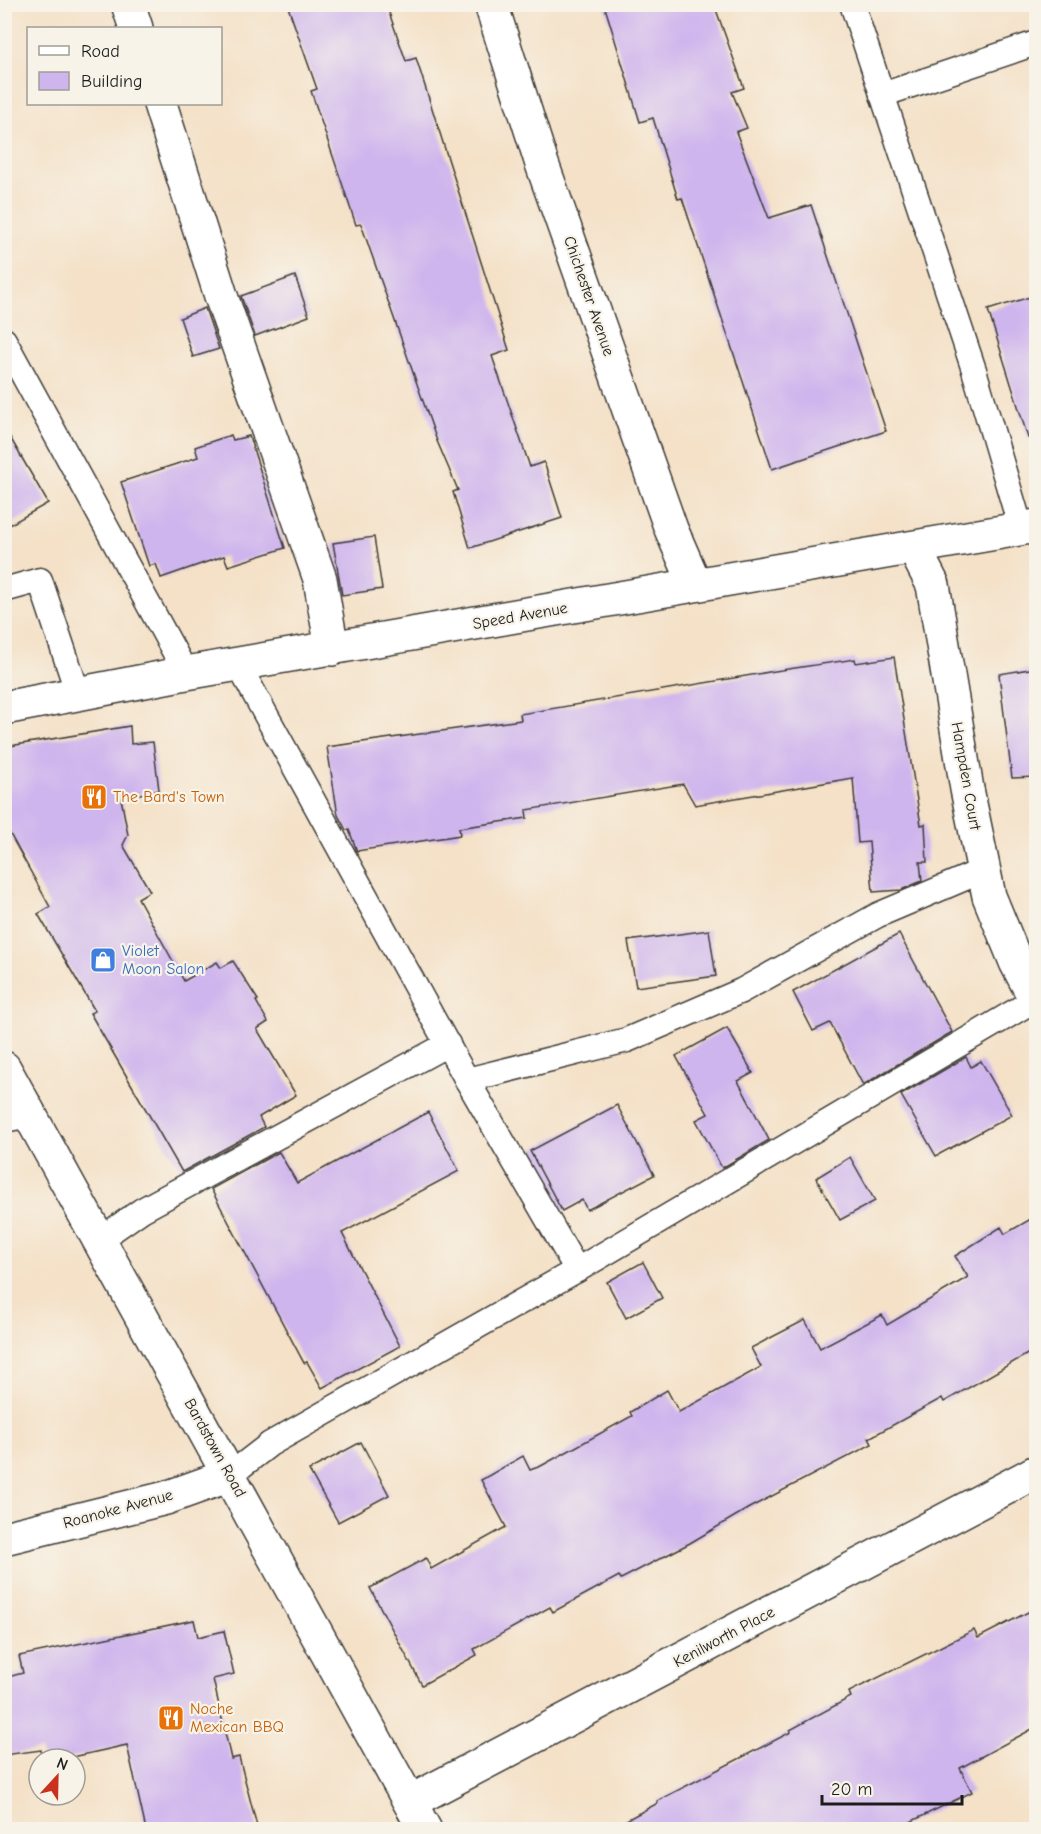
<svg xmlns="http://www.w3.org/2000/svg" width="1041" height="1834" font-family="'Comic Neue',sans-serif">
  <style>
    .building { fill: #cfb5ed }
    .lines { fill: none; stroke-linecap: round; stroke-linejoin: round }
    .service-casing { stroke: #3c3a36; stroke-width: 27 }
    .minor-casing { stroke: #3c3a36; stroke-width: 36 }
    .primary-casing { stroke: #3c3a36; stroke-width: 36 }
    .service { stroke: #fff; stroke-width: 24 }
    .minor { stroke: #fff; stroke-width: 33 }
    .primary { stroke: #fff; stroke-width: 33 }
    .labels { text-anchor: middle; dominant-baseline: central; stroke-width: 4.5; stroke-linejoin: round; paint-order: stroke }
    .street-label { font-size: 16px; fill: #1c1c1c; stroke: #f7f3e8 }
    .food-label { font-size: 16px; fill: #c56008; stroke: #f7f3e8; text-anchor: start }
    .shop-label { font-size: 16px; fill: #366cbe; stroke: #f7f3e8; text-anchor: start }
  </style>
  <rect width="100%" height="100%" fill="#f7f3e8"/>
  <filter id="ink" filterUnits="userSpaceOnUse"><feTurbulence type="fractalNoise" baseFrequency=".0167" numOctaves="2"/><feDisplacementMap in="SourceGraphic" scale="12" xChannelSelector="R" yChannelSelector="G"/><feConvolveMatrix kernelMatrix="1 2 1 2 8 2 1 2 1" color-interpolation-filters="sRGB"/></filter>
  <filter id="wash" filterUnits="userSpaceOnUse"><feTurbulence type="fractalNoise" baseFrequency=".008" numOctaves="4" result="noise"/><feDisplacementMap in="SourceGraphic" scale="24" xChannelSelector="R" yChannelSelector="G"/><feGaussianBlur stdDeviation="1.35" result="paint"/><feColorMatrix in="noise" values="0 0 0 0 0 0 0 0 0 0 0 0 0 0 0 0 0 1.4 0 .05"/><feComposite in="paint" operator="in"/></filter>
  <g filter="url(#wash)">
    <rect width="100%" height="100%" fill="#f4e1c8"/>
    <g id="blocks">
      <g class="building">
        <path d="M287,4H386L406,61L416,58L509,350L492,356L530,467L544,462L562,518L470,548L453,492L458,490L437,441L361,224L356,225L311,91L317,89Z"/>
        <path d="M604,4H714L744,88L732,92L747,128L736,132L769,218L811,205L886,431L772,469L682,198L678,199L653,118L640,122Z"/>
        <path d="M295,276L309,316L255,336L241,296Z"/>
        <path d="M1036,295V437L1028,438L988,310Z"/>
        <path d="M205,308L219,349L193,357L180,318Z"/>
        <path d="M4,427L48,503L4,528Z"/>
        <path d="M231,435L233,440L249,436L285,548L228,566L224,556L161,578L156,564L149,566L121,482L198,457L195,447Z"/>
        <path d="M374,537L382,589L342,595L333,543Z"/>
        <path d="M894,657L921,825L925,824L927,862H920L922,881L901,890L873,892L869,842L858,843L853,778L695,805L683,784L526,810L527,818L459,828L460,835L357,851L349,830H346L338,815L327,747L521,720L520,714L775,671L855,659L856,663Z"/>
        <path d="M1036,668V777L1012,778L999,674Z"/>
        <path d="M130,726L131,744L153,742L159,790L121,798L128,835L123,845L150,891L138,898L184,981L217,962L221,968L233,961L258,1000L256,1001L268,1022L257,1029L296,1095L259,1117L264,1127L182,1172L90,1013L95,1011L38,914L50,907L4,823V747Z"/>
        <path d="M709,930L716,976L636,987L628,941Z"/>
        <path d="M899,934L952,1032L863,1085L830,1023L813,1031L793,992Z"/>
        <path d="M727,1028L753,1073L738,1081L769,1140L722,1168L696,1120L708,1114L676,1056Z"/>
        <path d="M966,1057L971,1067L981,1061L1012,1115L936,1156L901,1095Z"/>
        <path d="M617,1105L654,1175L587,1210L582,1200L562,1211L530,1151Z"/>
        <path d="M428,1112L459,1171L342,1233L400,1346L322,1388L307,1362L304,1363L211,1189L279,1152L297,1183Z"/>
        <path d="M850,1157L875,1201L840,1220L816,1178Z"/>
        <path d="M1036,1216V1349L944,1402L942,1398L869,1438L872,1444L749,1508L690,1543L621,1579L619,1576L553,1612L550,1607L474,1649L477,1655L422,1685L370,1588L426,1558L431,1569L506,1527L481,1480L523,1456L530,1470L541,1466L632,1416L630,1412L667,1390L679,1412L761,1367L751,1348L805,1320L820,1348L882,1315L887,1325L968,1277L955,1256L1001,1227L1005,1234Z"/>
        <path d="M643,1262L662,1298L626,1318L607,1282Z"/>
        <path d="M361,1442L389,1495L338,1522L309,1470Z"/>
        <path d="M1036,1608V1727L960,1768L972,1792L894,1830H608L658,1803L657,1801L791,1732L790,1730L851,1697L849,1692L974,1630L978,1638Z"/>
        <path d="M194,1620L198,1637L224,1631L234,1674L213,1679L231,1759L239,1757L258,1830H146L127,1745L64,1759H43L41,1750L4,1755V1678L23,1673L19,1656Z"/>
      </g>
    </g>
  </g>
  <g filter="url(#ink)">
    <use href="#blocks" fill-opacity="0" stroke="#3c3a36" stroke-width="1.5"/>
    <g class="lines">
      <defs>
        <g id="service">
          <path d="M852,4L974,370L1021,529"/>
          <path d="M882,95L1036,43"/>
          <path d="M4,340L186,673"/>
          <path d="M4,590L40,580L78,694"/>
          <path d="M239,666L467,1080L577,1270"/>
          <path d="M467,1080L627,1040L741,991L878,915L984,870"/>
          <path d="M4,1120L30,1115"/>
          <path d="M99,1240L142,1210L448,1044"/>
          <path d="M230,1475L270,1444L577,1270L1036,999"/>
        </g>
        <g id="minor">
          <path d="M128,4L136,28"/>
          <path d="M491,4L541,161L671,529L695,584"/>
          <path d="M160,104L222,299L320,579L332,649"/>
          <path d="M914,548L933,585L967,789L989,896L1016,962L1036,1000"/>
          <path d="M4,708L186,673L1036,526"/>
          <path d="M4,1538L166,1498L230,1475"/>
          <path d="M410,1802L1036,1472"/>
        </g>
        <path id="primary" d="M4,1068L425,1830"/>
      </defs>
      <use href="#service" class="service-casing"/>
      <use href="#minor" class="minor-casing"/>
      <use href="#primary" class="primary-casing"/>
      <use href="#service" class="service"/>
      <use href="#minor" class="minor"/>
      <use href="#primary" class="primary"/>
    </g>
  </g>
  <defs>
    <symbol id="restaurant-square" viewBox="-11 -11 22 22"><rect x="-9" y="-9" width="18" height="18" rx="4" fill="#e8710a" stroke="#f7f3e8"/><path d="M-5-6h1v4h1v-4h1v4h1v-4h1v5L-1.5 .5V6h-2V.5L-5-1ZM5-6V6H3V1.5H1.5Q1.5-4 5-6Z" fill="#fff"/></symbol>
    <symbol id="shop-square" viewBox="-11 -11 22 22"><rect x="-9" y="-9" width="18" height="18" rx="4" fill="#3f7fe0" stroke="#f7f3e8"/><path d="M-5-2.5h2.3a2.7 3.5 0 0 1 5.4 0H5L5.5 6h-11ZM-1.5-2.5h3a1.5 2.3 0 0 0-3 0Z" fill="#fff"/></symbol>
  </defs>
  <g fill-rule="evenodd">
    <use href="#restaurant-square" x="79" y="782" width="30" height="30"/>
    <use href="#shop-square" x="88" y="945" width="30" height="30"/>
    <use href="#restaurant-square" x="156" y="1703" width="30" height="30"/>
  </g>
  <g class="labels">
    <g class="street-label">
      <text transform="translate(589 296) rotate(71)">Chichester Avenue</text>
      <text transform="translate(520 616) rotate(-10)">Speed Avenue</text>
      <text transform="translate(966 776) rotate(80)">Hampden Court</text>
      <text transform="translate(215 1448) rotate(61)">Bardstown Road</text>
      <text transform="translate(118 1509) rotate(-15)">Roanoke Avenue</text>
      <text transform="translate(724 1637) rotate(-28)">Kenilworth Place</text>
    </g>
    <g class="food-label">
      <text x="113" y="797">The Bard's Town</text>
      <text x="190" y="1709">Noche<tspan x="190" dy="18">Mexican BBQ</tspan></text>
    </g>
    <g class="shop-label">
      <text x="122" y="951">Violet<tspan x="122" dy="18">Moon Salon</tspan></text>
    </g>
  </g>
  <rect width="1041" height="1834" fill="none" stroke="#f7f3e8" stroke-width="24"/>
  <rect x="27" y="27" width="195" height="78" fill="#f7f3e8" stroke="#9f9d96" stroke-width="1.5"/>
  <rect x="39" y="46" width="30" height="9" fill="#ffffff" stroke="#9f9d96" stroke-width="1.5"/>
  <text x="81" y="57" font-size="18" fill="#1c1c1c">Road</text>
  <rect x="39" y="72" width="30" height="18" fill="#cfb5ed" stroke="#9f9d96" stroke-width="1.5"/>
  <text x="81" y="87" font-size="18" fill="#1c1c1c">Building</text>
  <g transform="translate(57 1777) rotate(22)"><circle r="28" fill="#f7f3e8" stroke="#9f9d96" stroke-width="1.5"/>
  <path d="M0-4.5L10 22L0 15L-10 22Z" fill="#c8321e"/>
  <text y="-9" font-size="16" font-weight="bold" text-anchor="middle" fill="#1c1c1c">N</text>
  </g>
  <path d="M822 1795v9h140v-9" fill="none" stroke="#1c1c1c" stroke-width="3"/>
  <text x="831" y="1795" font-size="18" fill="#1c1c1c" stroke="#f7f3e8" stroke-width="4.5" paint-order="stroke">20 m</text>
</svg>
